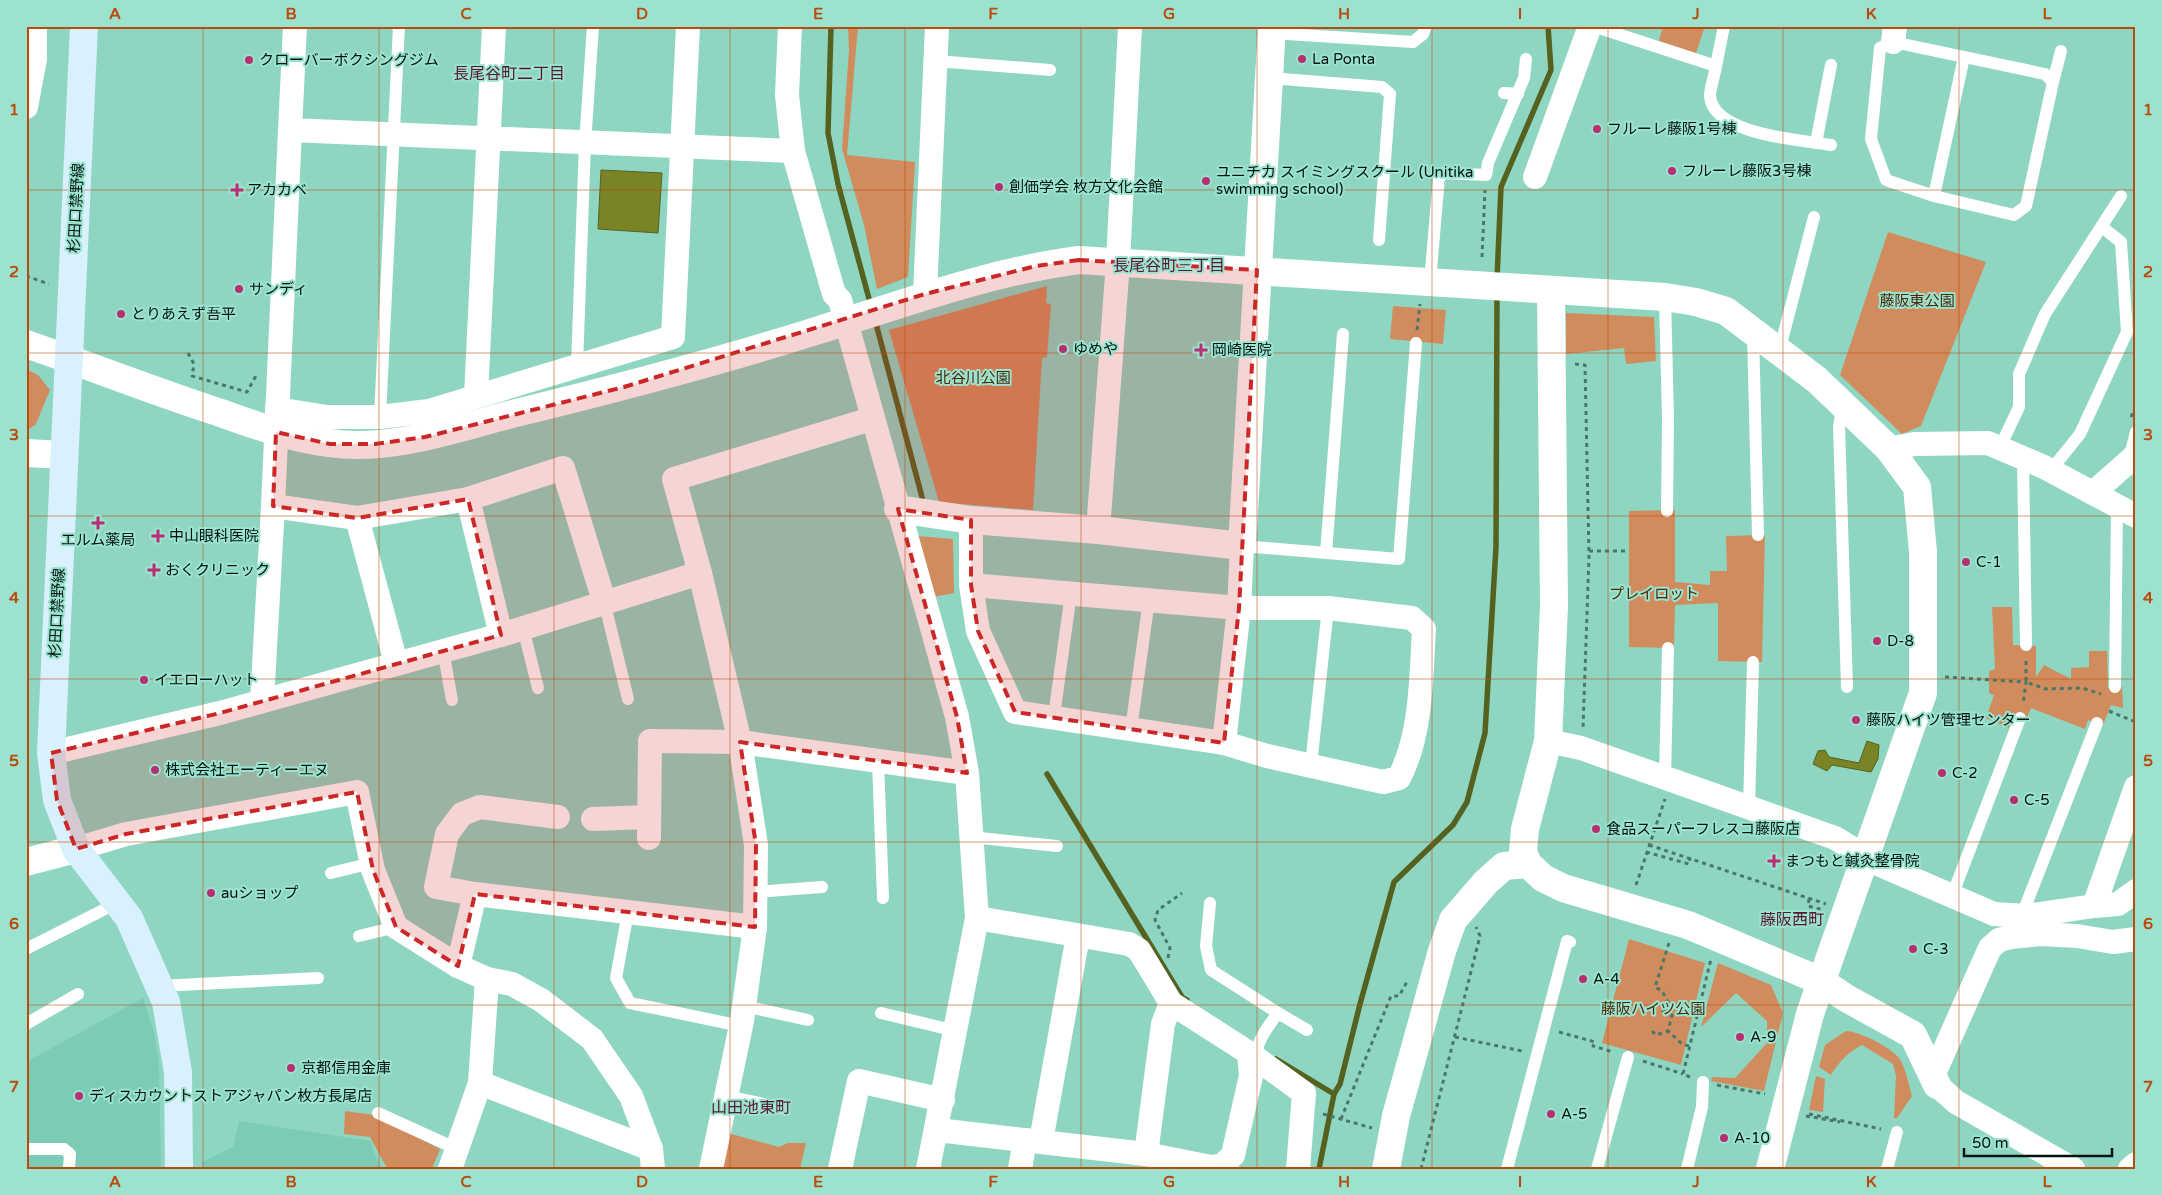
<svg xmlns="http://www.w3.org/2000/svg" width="2162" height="1195" font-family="'Varela Round','Noto Sans JP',sans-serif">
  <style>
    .built { fill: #7bcbb6 }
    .green { fill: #d18c5d }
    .water { fill: #7a8326; stroke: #55621f }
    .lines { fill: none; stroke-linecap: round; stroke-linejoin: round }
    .stream { stroke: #55621f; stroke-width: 5.5 }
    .path { stroke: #49786b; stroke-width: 3; stroke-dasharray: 4 4; stroke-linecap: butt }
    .service { stroke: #fff; stroke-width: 12 }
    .minor { stroke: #fff; stroke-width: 24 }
    .tertiary { stroke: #fff; stroke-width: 28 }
    .secondary { stroke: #d9f0fd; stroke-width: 28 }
    .marked { fill: #cb2727; fill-opacity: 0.2; stroke: #cb2727; stroke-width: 4; stroke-dasharray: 10 6; stroke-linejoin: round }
    .grid { fill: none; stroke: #ba4b0d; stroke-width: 1; stroke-opacity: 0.55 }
    .poi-dot { fill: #b52f72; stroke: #9ce3cf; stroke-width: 2 }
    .labels { text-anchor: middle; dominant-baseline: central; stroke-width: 4; stroke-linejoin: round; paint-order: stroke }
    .poi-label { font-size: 15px; fill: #00150f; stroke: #9ce3cf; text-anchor: start }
    .street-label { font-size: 15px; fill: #00150f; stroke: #9ce3cf }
    .park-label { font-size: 15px; fill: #4c2709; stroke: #9ce3cf }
    .neighbourhood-label { font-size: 16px; fill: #561635; stroke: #9ce3cf }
    .neatline { fill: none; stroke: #ba4b0d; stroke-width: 2 }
    .grid-label { font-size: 16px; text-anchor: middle; font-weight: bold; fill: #ba4b0d }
  </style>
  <rect width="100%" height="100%" fill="#8fd6c2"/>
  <g class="built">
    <path d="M143,998L154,1032L159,1063L161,1169H26V1062Z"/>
    <path d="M239,1121L370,1141L381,1169H202V1162L233,1147Z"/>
  </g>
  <g class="green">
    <path d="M848,26H858L847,155L915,162L908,277L877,289L864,225L842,149L849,50Z"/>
    <path d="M1663,26H1705L1696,53L1659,41Z"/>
    <path d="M1888,232L1986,262L1921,426L1902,434L1840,375Z"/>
    <path d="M1047,286L1046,303L1051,304L1047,357L1042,358L1033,510L939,502L889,330Z"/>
    <path d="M1393,306L1446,310L1443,344L1390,339Z"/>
    <path d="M1566,313L1654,317L1656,361L1626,364L1624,348L1566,354Z"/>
    <path d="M26,369L38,375L50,390L36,424L26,431Z"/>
    <path d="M1675,510V582L1710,585V571H1727L1726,536L1765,535L1762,662L1718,661V603L1675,605L1674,648L1629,647V511Z"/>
    <path d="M918,536L953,539L954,593L933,597Z"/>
    <path d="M1992,607H2012L2013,645L2036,646V677L2044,665L2071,679V668L2089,667V651H2107L2108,688L2122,687L2123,708L2111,705L2103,725L2088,720L2085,729L2031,708L2026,720L2015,715L2009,728L1986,718L1994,695L1989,693V671L1995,669Z"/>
    <path d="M1629,939L1705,963L1681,1065L1602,1043Z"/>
    <path d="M1718,963L1771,985L1783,1013L1764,1091L1711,1081L1712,1077L1735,1078L1767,1043V1021L1736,993L1701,1027Z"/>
    <path d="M1846,1031C1859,1031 1895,1049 1901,1061C1906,1071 1909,1085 1912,1096L1897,1118H1894L1896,1076L1893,1064L1862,1045C1847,1053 1840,1061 1831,1075L1819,1067L1825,1045Z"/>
    <path d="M1816,1076L1825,1079L1823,1112L1809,1110Z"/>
    <path d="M345,1111L374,1115L440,1149L432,1169L387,1168L370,1137L344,1134Z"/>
    <path d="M728,1133L779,1147L788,1143H806L800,1169H719Z"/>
  </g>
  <g class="water">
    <path d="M601,170L662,173L658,233L598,229Z"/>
    <path d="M1867,741L1879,745L1878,759L1871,772L1832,765L1827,771L1813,764L1818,751L1825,750L1829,757L1859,763Z"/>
  </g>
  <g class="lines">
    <g class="stream">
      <path d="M831,26L828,133L838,184L871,306"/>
      <path d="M1497,279L1501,187L1551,70L1548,26"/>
      <path d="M875,320L922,497"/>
      <path d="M1047,774L1182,997L1187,1000"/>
      <path d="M1276,1059L1334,1094"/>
      <path d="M1319,1169L1334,1094L1340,1084L1360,1004L1394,882L1453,825L1467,802L1485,733L1496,547L1497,293"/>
    </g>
    <g class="path">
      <path d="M1482,257L1485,190"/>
      <path d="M26,276L49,284"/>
      <path d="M1417,330L1420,304"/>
      <path d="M188,353L194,364L192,376L247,392L257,374"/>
      <path d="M1575,364L1585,365L1589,556L1583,728"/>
      <path d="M2131,417L2136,406"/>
      <path d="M1589,551H1628"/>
      <path d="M2026,661V682L2046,689L2082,688L2101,694"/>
      <path d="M1945,677L2026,682L2023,704"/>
      <path d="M2109,711L2136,722"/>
      <path d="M1649,845L1826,904"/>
      <path d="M1646,852L1689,864L1690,858"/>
      <path d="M1636,885L1665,799"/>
      <path d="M1809,899L1808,906L1824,910"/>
      <path d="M1669,943L1655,987L1662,991L1673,1011L1668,1031L1682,1044L1689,1046"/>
      <path d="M1168,958L1170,948L1155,920L1158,910L1182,893"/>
      <path d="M1662,1013L1671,1006"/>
      <path d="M1652,1031L1656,1035L1668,1031"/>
      <path d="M1559,1032L1595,1042L1593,1046L1613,1052"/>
      <path d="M1455,1037L1522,1051"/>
      <path d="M1643,1061L1683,1074"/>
      <path d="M1690,1077L1683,1074L1711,959"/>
      <path d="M1717,1085L1765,1094"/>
      <path d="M1323,1114L1372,1128"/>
      <path d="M1809,1114L1881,1129"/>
      <path d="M1806,1116L1840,1122"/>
      <path d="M1341,1119L1391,996H1399L1408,980"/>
      <path d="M1421,1169L1480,936L1476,927"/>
    </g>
    <g class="service">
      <path d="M1593,26L1716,66L1724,26"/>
      <path d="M1271,33L1413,42L1423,34L1426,26"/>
      <path d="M1893,42L2045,74L2053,82L2026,206L2014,215L1934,196L1886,180L1871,139L1880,48Z"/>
      <path d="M936,61L1050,70"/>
      <path d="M1716,66C1715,75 1710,87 1710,96C1713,135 1802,140 1831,145"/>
      <path d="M1269,78L1382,87L1390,94L1379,240"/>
      <path d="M2053,82L2061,51"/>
      <path d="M1504,93L1518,94"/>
      <path d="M1816,143L1831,65"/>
      <path d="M1934,196L1964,57"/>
      <path d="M1430,282L1439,177L1445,173L1486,175L1488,163L1524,78L1526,59"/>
      <path d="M1665,297L1668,419L1667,511"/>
      <path d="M1753,332L1758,535"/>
      <path d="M1779,352L1814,217"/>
      <path d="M577,366L585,143L593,26"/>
      <path d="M1843,406L1839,426L1847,687"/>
      <path d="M380,417L399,26"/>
      <path d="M2000,447L2019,407V374L2045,314L2121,196"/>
      <path d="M2023,458L2026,645"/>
      <path d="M2129,459L2136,432"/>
      <path d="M2051,470L2080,434L2127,332L2121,242L2102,227"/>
      <path d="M1242,546L1399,559L1416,343"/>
      <path d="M1326,553L1343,334"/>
      <path d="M604,601L628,699"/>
      <path d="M523,628L538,688"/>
      <path d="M443,650L452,700"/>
      <path d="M2115,687L2117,506"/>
      <path d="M1054,716L1071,593"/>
      <path d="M1131,729L1149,600"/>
      <path d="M878,761L883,898"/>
      <path d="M1311,765L1328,608"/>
      <path d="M1665,777L1668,648"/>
      <path d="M1749,807L1753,662"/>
      <path d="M971,837L1057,846"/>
      <path d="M331,873L372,863"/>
      <path d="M755,892L822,887"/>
      <path d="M1952,896L2020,718"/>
      <path d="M1210,903L1206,946L1211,970L1278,1013"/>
      <path d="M628,912L616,978L630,1003L741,1026"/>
      <path d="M2022,915L2097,723"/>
      <path d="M359,936L396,927"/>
      <path d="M26,949L117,903"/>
      <path d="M159,986L318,978"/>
      <path d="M744,1006L808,1020"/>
      <path d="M881,1013L956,1031"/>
      <path d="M26,1024L78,994"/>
      <path d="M1257,1059C1253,1045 1270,1024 1278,1013L1307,1030"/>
      <path d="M726,1096L783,1108"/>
      <path d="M378,1113L457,1149"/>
      <path d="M26,1149H64L70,1154L69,1169"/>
      <path d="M1507,1169L1567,941L1570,942"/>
      <path d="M1597,1169L1628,1057"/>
      <path d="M1687,1169L1702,1107L1703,1082"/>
      <path d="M1887,1169L1897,1132"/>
    </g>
    <g class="minor">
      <path d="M295,26L290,130L793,151"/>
      <path d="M790,26L787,95L793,151L834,294L840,300L957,717L967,773L977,918L928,1169"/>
      <path d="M1893,42L1895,26"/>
      <path d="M26,107L35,59V26"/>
      <path d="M1535,177L1590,26"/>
      <path d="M925,294L937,26"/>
      <path d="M476,396L494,26"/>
      <path d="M277,409L327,417H380L429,411L673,337L688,26"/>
      <path d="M1889,449L1914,444L1988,443L2044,467L2136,516"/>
      <path d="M2093,493L2136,455"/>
      <path d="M468,499L501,635"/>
      <path d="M273,506L290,130"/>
      <path d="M357,518L396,663"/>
      <path d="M971,520V585L978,631L1015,712L1224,743L1267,756L1383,782L1399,778C1422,734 1421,677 1424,629L1412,618L1328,608H1239L971,585"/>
      <path d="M1098,530L1118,262L1130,26"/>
      <path d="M262,701L273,506L357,518L468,499L563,468L604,601"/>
      <path d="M1548,741L1581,748L1835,838L1878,864L1994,914L2026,916L2094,906L2136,787"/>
      <path d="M1224,743L1239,608L1242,546"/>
      <path d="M51,753L220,713L501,635L700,573"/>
      <path d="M593,819L649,817"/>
      <path d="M649,838L650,741L740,742L967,773"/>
      <path d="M76,849L126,834L357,792L373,870L396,927L458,966L487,979L512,984L541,1000L592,1039L631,1096L651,1149L653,1169"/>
      <path d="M475,894L436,887L447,834L462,814L480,807L558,817"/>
      <path d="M2094,906L2118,904L2136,891"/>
      <path d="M977,918L1129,944L1139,950L1171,1003L1249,1053L1304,1093L1298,1169"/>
      <path d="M458,966L475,894L755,927"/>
      <path d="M1933,1076L1985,959L1990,948L1999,940L2011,937L2040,934L2077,936L2113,942L2136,939"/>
      <path d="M480,1083L651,1149"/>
      <path d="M1937,1085L1956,1102L2073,1169"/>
      <path d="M937,1130L1146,1154L1211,1167L1223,1165L1233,1155L1251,1076L1249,1053"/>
      <path d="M1041,1141L1078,936"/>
      <path d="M1146,1154L1163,1024L1171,1003"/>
      <path d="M450,1169L480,1083L487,979"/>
      <path d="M711,1169L742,1021L755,927L756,845L740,742L700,573L674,479L871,419"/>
      <path d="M840,1169L859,1081L943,1100"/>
      <path d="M1020,1169L1025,1140"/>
      <path d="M2130,1169L2136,1164"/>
    </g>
    <g class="tertiary">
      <path d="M1551,291L1554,606L1548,741L1525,829L1523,852L1528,864L1543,878L1563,888L1688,925L1821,981L1846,998L1913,1035L1937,1085"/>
      <path d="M26,344C90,366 153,391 218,412C254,425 290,438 329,443C390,452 453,429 512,414C615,389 718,362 819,330C906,303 988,272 1079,260L1665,297L1696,302L1726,311L1817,380L1889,449L1917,487L1923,552V693L1810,1014L1770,1169"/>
      <path d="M26,453L63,455"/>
      <path d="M898,509L971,520L1098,530L1242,546L1272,26"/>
      <path d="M26,862L76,849"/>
      <path d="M1386,1169L1396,1116L1442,951L1453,920L1486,882L1504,866L1528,864"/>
    </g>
    <path class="secondary" d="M84,26L51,753L57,800L76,849L129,918L166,1002L178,1072L179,1169"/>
  </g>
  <path class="marked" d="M1079,260L1257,270L1239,608L1224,743L1015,712L978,631L971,585V520L898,509L957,717L967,773L740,742L756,845L755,927L475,894L458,966L396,927L373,870L357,792L126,834L76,849L57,800L51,753L220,713L501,635L468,499L357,518L273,506L276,432L330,444H375L425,437L624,387L925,294L1036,266Z"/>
  <path class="grid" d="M203,26V1169M379,26V1169M554,26V1169M730,26V1169M905,26V1169M1081,26V1169M1257,26V1169M1432,26V1169M1608,26V1169M1783,26V1169M1959,26V1169M26,190H2136M26,353H2136M26,516H2136M26,679H2136M26,842H2136M26,1005H2136"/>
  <g class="poi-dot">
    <circle cx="1302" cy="59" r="5"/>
    <circle cx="249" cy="60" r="5"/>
    <circle cx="1597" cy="129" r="5"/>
    <circle cx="1672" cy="171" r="5"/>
    <circle cx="1206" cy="181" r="5"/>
    <circle cx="999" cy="187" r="5"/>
    <path d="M234.5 182.5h5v5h5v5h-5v5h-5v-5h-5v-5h5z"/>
    <circle cx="239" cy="289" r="5"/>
    <circle cx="121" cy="314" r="5"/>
    <circle cx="1063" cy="349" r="5"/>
    <path d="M1198.5 342.5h5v5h5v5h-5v5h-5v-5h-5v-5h5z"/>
    <path d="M95.5 515.5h5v5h5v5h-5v5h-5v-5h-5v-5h5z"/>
    <path d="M155.5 528.5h5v5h5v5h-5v5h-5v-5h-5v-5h5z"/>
    <circle cx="1966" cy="562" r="5"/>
    <path d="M151.5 562.5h5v5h5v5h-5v5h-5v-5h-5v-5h5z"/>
    <circle cx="1877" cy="641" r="5"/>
    <circle cx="144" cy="680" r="5"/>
    <circle cx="1856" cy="720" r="5"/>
    <circle cx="155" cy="770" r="5"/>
    <circle cx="1942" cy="773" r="5"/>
    <circle cx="2014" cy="800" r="5"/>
    <circle cx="1596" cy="829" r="5"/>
    <path d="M1771.5 853.5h5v5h5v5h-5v5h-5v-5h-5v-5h5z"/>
    <circle cx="211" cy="893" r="5"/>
    <circle cx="1913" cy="949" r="5"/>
    <circle cx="1583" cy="979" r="5"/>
    <circle cx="1740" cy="1037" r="5"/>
    <circle cx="291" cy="1068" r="5"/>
    <circle cx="79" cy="1096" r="5"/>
    <circle cx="1551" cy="1114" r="5"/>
    <circle cx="1724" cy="1138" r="5"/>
  </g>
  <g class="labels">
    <g class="poi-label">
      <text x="1312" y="59">La Ponta</text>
      <text x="259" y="60">クローバーボクシングジム</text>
      <text x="1607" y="129">フルーレ藤阪1号棟</text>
      <text x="1682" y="171">フルーレ藤阪3号棟</text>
      <text x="1216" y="172">ユニチカ スイミングスクール (Unitika<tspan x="1216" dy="17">swimming school)</tspan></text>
      <text x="1009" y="187">創価学会 枚方文化会館</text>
      <text x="247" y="190">アカカベ</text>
      <text x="249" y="289">サンディ</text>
      <text x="131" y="314">とりあえず吾平</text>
      <text x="1073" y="349">ゆめや</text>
      <text x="1212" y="350">岡崎医院</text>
      <text x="169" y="536">中山眼科医院</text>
      <text x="98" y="540" text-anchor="middle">エルム薬局</text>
      <text x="1976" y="562">C-1</text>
      <text x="165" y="570">おくクリニック</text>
      <text x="1887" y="641">D-8</text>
      <text x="154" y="680">イエローハット</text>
      <text x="1866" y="720">藤阪ハイツ管理センター</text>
      <text x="165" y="770">株式会社エーティーエヌ</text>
      <text x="1952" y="773">C-2</text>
      <text x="2024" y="800">C-5</text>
      <text x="1606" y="829">食品スーパーフレスコ藤阪店</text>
      <text x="1785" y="861">まつもと鍼灸整骨院</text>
      <text x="221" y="893">auショップ</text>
      <text x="1923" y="949">C-3</text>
      <text x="1593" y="979">A-4</text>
      <text x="1750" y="1037">A-9</text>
      <text x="301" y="1068">京都信用金庫</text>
      <text x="89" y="1096">ディスカウントストアジャパン枚方長尾店</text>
      <text x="1561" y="1114">A-5</text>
      <text x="1734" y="1138">A-10</text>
    </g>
    <g class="street-label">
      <text transform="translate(76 208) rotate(-87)">杉田口禁野線</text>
      <text transform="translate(57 613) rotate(-87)">杉田口禁野線</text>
    </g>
    <g class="park-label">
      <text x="1917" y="301">藤阪東公園</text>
      <text x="973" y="378">北谷川公園</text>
      <text x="1654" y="594">プレイロット</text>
      <text x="1653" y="1009">藤阪ハイツ公園</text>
    </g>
    <g class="neighbourhood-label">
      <text x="509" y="74">長尾谷町二丁目</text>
      <text x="1169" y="266">長尾谷町三丁目</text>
      <text x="1792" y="920">藤阪西町</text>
      <text x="751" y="1108">山田池東町</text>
    </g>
  </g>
  <rect width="2162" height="1195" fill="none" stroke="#9ce3cf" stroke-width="55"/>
  <path d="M1964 1148v8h148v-8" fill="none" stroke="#00150f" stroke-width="2.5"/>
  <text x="1972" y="1148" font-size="15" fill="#00150f" stroke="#9ce3cf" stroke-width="4" paint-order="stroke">50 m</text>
  <rect x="28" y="28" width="2106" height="1140" class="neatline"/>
  <g class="grid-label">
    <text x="115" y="19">A</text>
    <text x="291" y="19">B</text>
    <text x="466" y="19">C</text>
    <text x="642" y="19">D</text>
    <text x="818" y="19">E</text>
    <text x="993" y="19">F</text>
    <text x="1169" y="19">G</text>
    <text x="1344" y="19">H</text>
    <text x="1520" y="19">I</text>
    <text x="1696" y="19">J</text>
    <text x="1871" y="19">K</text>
    <text x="2047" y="19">L</text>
    <text x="14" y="115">1</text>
    <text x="2148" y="115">1</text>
    <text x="14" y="277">2</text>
    <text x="2148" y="277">2</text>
    <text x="14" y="440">3</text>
    <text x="2148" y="440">3</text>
    <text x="14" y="603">4</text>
    <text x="2148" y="603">4</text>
    <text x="14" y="766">5</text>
    <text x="2148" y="766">5</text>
    <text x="14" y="929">6</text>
    <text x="2148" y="929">6</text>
    <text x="14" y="1092">7</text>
    <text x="2148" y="1092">7</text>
    <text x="115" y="1187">A</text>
    <text x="291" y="1187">B</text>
    <text x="466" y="1187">C</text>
    <text x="642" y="1187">D</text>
    <text x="818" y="1187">E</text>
    <text x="993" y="1187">F</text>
    <text x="1169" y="1187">G</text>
    <text x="1344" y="1187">H</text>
    <text x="1520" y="1187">I</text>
    <text x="1696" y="1187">J</text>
    <text x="1871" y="1187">K</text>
    <text x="2047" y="1187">L</text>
  </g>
</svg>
